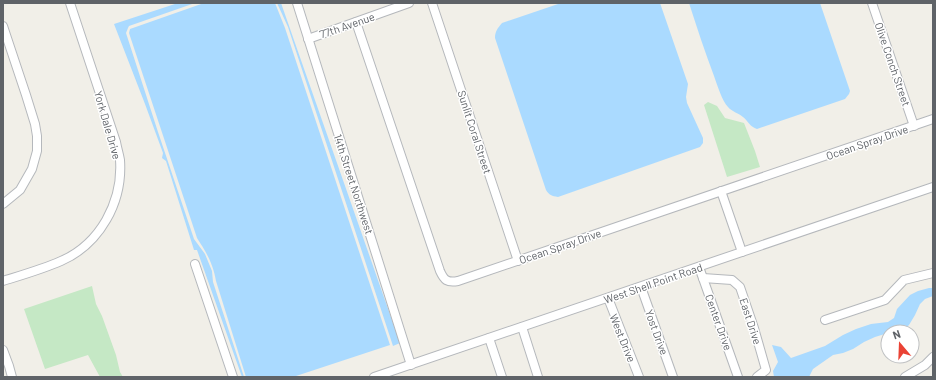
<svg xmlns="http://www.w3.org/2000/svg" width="936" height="380" font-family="Barlow,sans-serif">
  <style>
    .green { fill: #c5e8c5 }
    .water { fill: #aadaff }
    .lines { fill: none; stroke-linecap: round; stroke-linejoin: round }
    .minor-casing { stroke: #b5b8bc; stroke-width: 10 }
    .minor { stroke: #fff; stroke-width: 8 }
    .labels { text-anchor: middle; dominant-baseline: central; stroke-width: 3; stroke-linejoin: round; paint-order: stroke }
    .street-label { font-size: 11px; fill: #5f6368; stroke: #fff }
  </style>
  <rect width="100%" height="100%" fill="#f1efe8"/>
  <g class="green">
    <path d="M708,102L717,106L725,118L744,123L755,151L760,167L727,177L704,105Z"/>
    <path d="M92,286L96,304L102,316L116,355L120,372L123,377H100L88,355L45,369L24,309Z"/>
  </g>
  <g class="water">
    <path d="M178,3H195L129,26L128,28L126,33L158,132L194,239L205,254L212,271L213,282L244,377H242L197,250H194L166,161L162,158L163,153L145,104L114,24Z"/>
    <path d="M204,3H275L285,28L390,345L293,377H246L216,281C213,263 206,252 197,238L129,33L130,29Z"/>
    <path d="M277,3H281L400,343L393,346L288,27Z"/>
    <path d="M561,3H660L688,84L686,97L687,103L703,138V143L700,147L558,197C552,196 549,195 546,190L495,38C495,31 498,28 502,23Z"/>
    <path d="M689,3H820L850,91L849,94L845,99L757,129C750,127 748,121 743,117C739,113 732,112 728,107C722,101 717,84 714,76C705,52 697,28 689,3Z"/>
    <path d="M929,288H933V296L925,299L920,304L915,315L909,325L902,331L888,332V333L875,337L864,342L853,349L843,353L833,355L813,369L809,377H774L773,371L778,362L772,345L781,347L791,358L825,346L843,335L856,329L871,324L888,322L894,318L897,309L910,295L918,291Z"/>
  </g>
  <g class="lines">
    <defs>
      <g id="minor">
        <path d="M297,3L411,365"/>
        <path d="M432,3L518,261"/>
        <path d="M872,3L914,126"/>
        <path d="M356,22L440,271C444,280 447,283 458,281L933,119"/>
        <path d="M3,26L26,95L35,124L37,136V151L32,169L20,190L3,204"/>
        <path d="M308,39L409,3"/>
        <path d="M721,191L742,252"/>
        <path d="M195,264L233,377"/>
        <path d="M699,267L738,377"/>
        <path d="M703,278L732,280L740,287L754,328L766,370L757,377"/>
        <path d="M3,281C22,275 43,269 61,261C100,244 123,202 120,160C119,154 117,148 116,142L70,3"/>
        <path d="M641,287L673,377"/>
        <path d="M608,298L639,377"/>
        <path d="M825,320L885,300L904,280L933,273"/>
        <path d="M522,327L538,377"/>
        <path d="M489,338L502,377"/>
        <path d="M3,350L9,366L12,377"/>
        <path d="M374,377L933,187"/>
        <path d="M905,377L925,365L933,357"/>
      </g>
    </defs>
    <use href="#minor" class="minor-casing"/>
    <use href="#minor" class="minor"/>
  </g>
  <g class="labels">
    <g class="street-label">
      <text transform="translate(347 25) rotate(-19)">77th Avenue</text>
      <text transform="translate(893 64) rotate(71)">Olive Conch Street</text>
      <text transform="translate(108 125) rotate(74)">York Dale Drive</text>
      <text transform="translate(475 132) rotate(72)">Sunlit Coral Street</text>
      <text transform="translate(867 142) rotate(-19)">Ocean Spray Drive</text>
      <text transform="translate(354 184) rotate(72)">14th Street Northwest</text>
      <text transform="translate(560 246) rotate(-19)">Ocean Spray Drive</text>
      <text transform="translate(653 283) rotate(-19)">West Shell Point Road</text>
      <text transform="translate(751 321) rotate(72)">East Drive</text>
      <text transform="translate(719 322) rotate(70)">Center Drive</text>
      <text transform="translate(657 332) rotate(70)">Yost Drive</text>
      <text transform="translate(623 338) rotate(68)">West Drive</text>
    </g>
  </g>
  <rect width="936" height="380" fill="none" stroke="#5f6368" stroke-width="8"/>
  <g transform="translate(900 344) rotate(341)"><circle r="19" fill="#ffffff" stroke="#bfc1c3"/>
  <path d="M0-3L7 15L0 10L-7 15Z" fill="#ea4335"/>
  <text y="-6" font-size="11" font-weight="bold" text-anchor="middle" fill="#5f6368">N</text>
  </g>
</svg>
